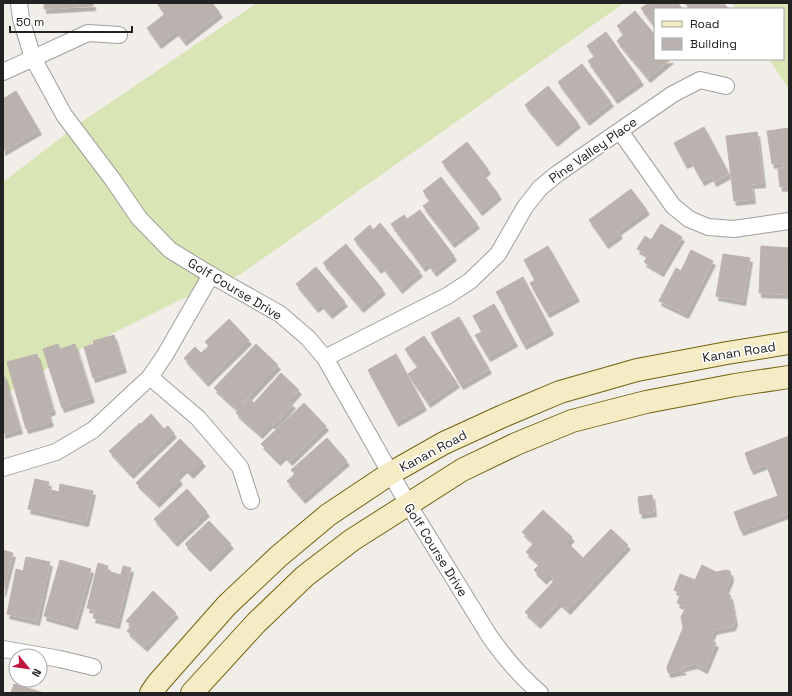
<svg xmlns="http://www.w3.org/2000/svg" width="792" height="696" font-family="'Space Grotesk',sans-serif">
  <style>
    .grass { fill: #d9e5b5 }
    .building { fill: #bab2af; stroke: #c1b1ad; filter: url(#shadow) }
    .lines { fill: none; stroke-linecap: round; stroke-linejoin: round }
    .street-casing { stroke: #9f9f9f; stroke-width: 18 }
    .secondary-casing { stroke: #726410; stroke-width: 24 }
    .street { stroke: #fff; stroke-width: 16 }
    .secondary { stroke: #f5ebc4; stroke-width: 22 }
    .labels { text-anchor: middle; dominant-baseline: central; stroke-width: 3; stroke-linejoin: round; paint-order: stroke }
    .street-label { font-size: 13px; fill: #222; stroke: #fff }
  </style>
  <defs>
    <filter id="shadow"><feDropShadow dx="2.5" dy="4.5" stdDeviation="0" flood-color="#0004"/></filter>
  </defs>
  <rect width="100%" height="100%" fill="#f1ede9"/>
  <g class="grass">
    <path d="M257,3H624L241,274L180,300L75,352L3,395V182L83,121Z"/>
    <path d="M732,3H789V89L769,59H783V9H736Z"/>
  </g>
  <g class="building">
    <path d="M44,3H93V6L44,9Z"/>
    <path d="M157,3H212L220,13L184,41L176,31L159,44L147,28L165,14Z"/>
    <path d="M649,3H672L673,5L676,3H678L682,9H655V27L641,8Z"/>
    <path d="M685,3H723L729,9H690Z"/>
    <path d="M635,11L655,35V59H671L648,78L617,41L624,34L617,26Z"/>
    <path d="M606,32L641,81L615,99L588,61L595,56L587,46Z"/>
    <path d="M582,64L611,102L587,121L558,82Z"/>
    <path d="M548,86L578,123L555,142L525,105Z"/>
    <path d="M16,91L39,130L3,151V99Z"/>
    <path d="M704,127L729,174L714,182L712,176L702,181L691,161L685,164L674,143Z"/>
    <path d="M789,128V186L780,187L778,169L784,168L783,163L772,164L767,131Z"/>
    <path d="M757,132L763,183L751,184L753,199L734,201L726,136Z"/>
    <path d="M467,142L488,169L483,174L499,195L480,211L442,162Z"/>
    <path d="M441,177L477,224L452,243L423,206L430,201L423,191Z"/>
    <path d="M631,189L647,210L618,231L620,234L606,244L589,220Z"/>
    <path d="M420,210L454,256L434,272L428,263L423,267L391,224L404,215L407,219Z"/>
    <path d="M380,223L420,272L400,289L382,266L379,269L354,239L370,225L373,230Z"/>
    <path d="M661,224L682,237L661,272L644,262L648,255L637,249L645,236L651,240Z"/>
    <path d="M346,244L383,290L361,308L323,263Z"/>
    <path d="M548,246L577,297L547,313L530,283L535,280L524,260Z"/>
    <path d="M761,246L789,248L787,294L759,293Z"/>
    <path d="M691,250L713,261L686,314L659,301L676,268L681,271Z"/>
    <path d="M723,254L750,258L743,301L716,296Z"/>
    <path d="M316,267L345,302L330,314L321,304L316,308L296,284Z"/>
    <path d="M523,277L551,330L524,345L505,309H506L496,292Z"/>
    <path d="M494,304L515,342L488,357L475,335L482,332L473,316Z"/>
    <path d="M459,317L489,369L461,385L431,333Z"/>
    <path d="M229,319L249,340L206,382L184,358L195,347L201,353L209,346L205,342Z"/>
    <path d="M114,335L124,368L93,378L84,347L94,344L93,341Z"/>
    <path d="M424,336L457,383L428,403L408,374L418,367L405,349Z"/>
    <path d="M58,344L60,349L75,344L92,398L62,408L43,349Z"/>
    <path d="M256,344L278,365L237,409L214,388Z"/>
    <path d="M37,354L53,410L48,412L51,422L26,429L7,362Z"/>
    <path d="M396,354L424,406L396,422L368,370Z"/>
    <path d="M281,373L299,390L289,401L293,404L274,425L271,423L260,434L236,413L249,398L254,403Z"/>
    <path d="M4,375L20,429L3,434V376Z"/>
    <path d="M304,403L326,426L290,461L284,455L278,461L261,444Z"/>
    <path d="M151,414L164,429L168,426L174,433L131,474L109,451L140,423L141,424Z"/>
    <path d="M789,436V513L741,531L734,512L778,496L766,464L751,470L745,453Z"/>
    <path d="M327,438L347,461L303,499L287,481L295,474L291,470Z"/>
    <path d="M180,439L203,462L191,474L185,468L177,476L180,480L157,503L136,483Z"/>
    <path d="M35,479L49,482L47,489L59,492L60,484L93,491L86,522L28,509Z"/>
    <path d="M187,489L207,512L175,542L154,519Z"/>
    <path d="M652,495L654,512L640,514L638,497Z"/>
    <path d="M543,510L572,537L567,542L583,558L611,529L628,545L568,610L559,602L538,624L525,612L555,580L549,575L544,580L534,570L540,564L526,552L534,543L522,532Z"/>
    <path d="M209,521L231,544L208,567L185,544Z"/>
    <path d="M3,550L13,553L3,592Z"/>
    <path d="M26,557L50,562L37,621L7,614L16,569L23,571Z"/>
    <path d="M60,560L91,569L75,625L44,616Z"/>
    <path d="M98,563L108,566L107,571L121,575L123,566L131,568L117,624L93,618L95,610L87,608Z"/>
    <path d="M702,565L716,572L726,570L730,571L731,577L725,592L730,595L735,621L733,626L714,630L710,640L716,643L705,669L695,664L679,668L684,670L668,673L667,667L683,628L681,617L686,607L677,603L681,593L674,590L680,574L695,580Z"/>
    <path d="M153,591L176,613L145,647L127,631L132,625L126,621Z"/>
    <path d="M14,684L44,693H11Z"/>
  </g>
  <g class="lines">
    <defs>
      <g id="street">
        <path d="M19,3L21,19L33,58L64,115L113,180L139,218L170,250L211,275L280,314L308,338L325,358L408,504L490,637C505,658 521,677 540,693"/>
        <path d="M3,72L88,33L119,35"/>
        <path d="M620,131L673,206L689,219L708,227L734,229L789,221"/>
        <path d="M325,358L447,296L470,281L498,254L525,207L540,188L557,174L673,94L700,80L726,86"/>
        <path d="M150,377L198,418L240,467L251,501"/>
        <path d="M3,468L56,452L93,430L150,377L165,355L211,275"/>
        <path d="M3,649L60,659L93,667"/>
      </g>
      <g id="secondary">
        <path d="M151,693L158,683L227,605L279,556L328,515L391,473L444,443L503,416L560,392L637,370L727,353L789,343"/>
        <path d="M192,693L256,623L305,576L352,540L462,470L516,444L572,421L646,402L735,385L789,377"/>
      </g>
    </defs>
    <use href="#street" class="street-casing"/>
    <use href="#secondary" class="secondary-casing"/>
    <use href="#street" class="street"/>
    <use href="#secondary" class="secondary"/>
  </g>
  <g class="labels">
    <g class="street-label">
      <text transform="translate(593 150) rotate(-35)">Pine Valley Place</text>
      <text transform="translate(235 289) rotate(31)">Golf Course Drive</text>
      <text transform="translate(739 352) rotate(-9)">Kanan Road</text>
      <text transform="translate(433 451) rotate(-28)">Kanan Road</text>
      <text transform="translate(436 550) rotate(58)">Golf Course Drive</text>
    </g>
  </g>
  <rect width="792" height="696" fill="none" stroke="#222222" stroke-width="8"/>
  <rect x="654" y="8" width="130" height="52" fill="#ffffff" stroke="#a7a7a7"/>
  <rect x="662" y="21" width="20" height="6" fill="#f5ebc4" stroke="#a7a7a7"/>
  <text x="690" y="28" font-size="12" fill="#222222">Road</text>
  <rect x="662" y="38" width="20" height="12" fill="#bab2af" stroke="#a7a7a7"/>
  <text x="690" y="48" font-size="12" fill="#222222">Building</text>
  <g transform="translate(28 668) rotate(119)"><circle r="19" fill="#ffffff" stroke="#a7a7a7"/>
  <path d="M0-3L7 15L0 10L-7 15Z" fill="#c0133e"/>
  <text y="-6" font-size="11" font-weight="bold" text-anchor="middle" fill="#222222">N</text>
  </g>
  <path d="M10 26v6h122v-6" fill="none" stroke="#222222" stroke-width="2"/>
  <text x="16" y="26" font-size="12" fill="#222222" stroke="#ffffff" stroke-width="3" paint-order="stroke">50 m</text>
</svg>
